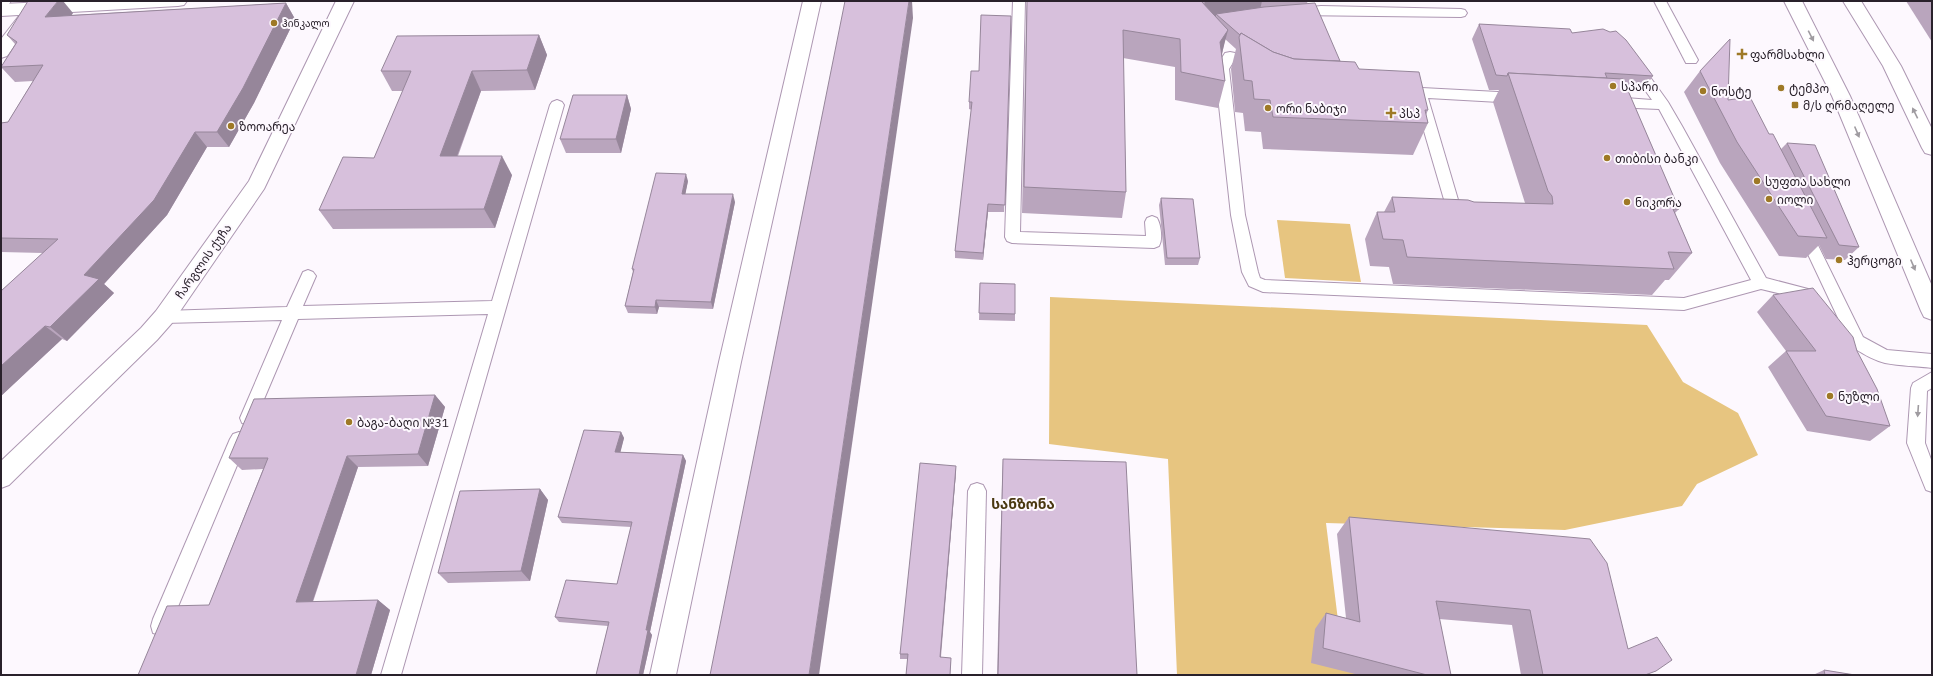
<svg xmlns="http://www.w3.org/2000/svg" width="1933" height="676" font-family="'IBM Plex Sans','Noto Sans Georgian',sans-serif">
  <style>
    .green { fill: #e7c580 }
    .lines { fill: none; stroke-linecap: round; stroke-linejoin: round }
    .service-casing { stroke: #ad97b2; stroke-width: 2 }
    .minor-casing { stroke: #ad97b2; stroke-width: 2 }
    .tertiary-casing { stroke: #ad97b2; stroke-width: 2 }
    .primary-casing { stroke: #ad97b2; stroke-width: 2 }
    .service { fill: #fff; fill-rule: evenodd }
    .minor { fill: #fff; fill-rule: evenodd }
    .tertiary { fill: #fff; fill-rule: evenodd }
    .primary { fill: #fff; fill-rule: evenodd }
    .wall { fill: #b9a5bd }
    .shaded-wall { fill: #96869a }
    .building { fill: #d7c0dc; stroke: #96869a }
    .oneway { fill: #9f9ba0 }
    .poi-dot { fill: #9e7926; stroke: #fdf8fe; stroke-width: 1.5 }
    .labels { text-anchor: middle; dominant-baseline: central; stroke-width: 4; stroke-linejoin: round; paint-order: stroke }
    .far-poi-label { font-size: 10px; fill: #29212b; stroke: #fdf8fe; text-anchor: start }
    .poi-label { font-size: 12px; fill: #29212b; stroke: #fdf8fe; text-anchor: start }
    .street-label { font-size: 12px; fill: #29212b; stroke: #fdf8fe }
    .quarter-label { font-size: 14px; font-weight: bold; fill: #4a3811; stroke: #fdf8fe }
  </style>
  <rect width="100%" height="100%" fill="#fdf8fe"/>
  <g class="green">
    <path d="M1277,220L1350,224L1361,282L1285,278Z"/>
    <path d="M1050,297L1647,325L1683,382L1738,413L1758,455L1697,484L1682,506L1565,530L1326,523L1344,669L1367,675H1177L1168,459L1049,444Z"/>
  </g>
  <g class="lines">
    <defs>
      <g id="service">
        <path d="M1013,1H1025L1020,232L1146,236L1145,222L1147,218L1152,216L1157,218C1161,225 1163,239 1159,246L1154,248L1012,243L1007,241L1005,237Z"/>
        <path d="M1654,1H1666L1698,60L1696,63H1686Z"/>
        <path d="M1321,6L1461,9L1465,10L1467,13L1465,16L1461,17L1293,15L1291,12L1293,9Z"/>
        <path d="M1230,52L1235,53L1237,56L1229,69L1245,215L1258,272L1260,278L1265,280L1684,298L1751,280L1659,109L1612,107L1607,105L1605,102L1607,99L1612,97L1652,100L1628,66L1630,63H1640L1668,102L1682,126L1766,278L1808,289L1821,302L1819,306L1813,308L1807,306L1798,298L1761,289L1684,310L1263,292L1249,286L1242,272L1231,215L1215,69L1225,53Z"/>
        <path d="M1403,87L1517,93L1522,95L1524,98L1522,101L1517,103L1428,98L1464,220L1462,224L1457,226L1452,224L1450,220L1414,97L1398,95L1396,92L1398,89Z"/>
        <path d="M557,100L562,102L564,105L401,675H381L488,314L298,319L256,418L254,423L248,425L242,423L240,418L282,320L164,323L158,322L156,317L158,312L164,311L287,307L303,272L308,270L313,272L316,276L303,306L492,301L550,105L552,102Z"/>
        <path d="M1804,225L1809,227L1811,231L1863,337L1887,350L1932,354V368C1917,366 1900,366 1885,363C1868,359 1838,340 1830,324L1832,319L1838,318L1797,231L1799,227Z"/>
        <path d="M1932,372V388L1927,391L1925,443L1932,462V492L1926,490L1907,443L1911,388L1913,383Z"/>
        <path d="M239,432L245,434L248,439L167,633L160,635L153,633L151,626L153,619L230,439L233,434Z"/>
        <path d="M977,483L983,485L986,491L982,675H962L968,491L971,485Z"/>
      </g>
      <g id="minor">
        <path d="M1,1H11L7,7L1,9Z"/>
        <path d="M803,1H821L741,362L676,675H650L719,362Z"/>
        <path d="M28,10L34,12L37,16L7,56L1,58V39L22,12Z"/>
      </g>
      <g id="tertiary">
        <path d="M69,1H187L184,5L178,6L1,16V4Z"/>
        <path d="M336,1H354L264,189L172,323L157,340L9,485L1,488V461L141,328L156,311L249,181Z"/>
      </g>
      <g id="primary">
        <path d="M1784,1H1802L1850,96L1932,286V320L1924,317L1921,311L1832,96Z"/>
        <path d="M1843,1H1861L1901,66L1932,129V155L1925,153L1922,148L1883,66Z"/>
      </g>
    </defs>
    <use href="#service" class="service-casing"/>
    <use href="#minor" class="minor-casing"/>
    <use href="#tertiary" class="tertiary-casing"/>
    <use href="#primary" class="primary-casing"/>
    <use href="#service" class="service"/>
    <use href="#minor" class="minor"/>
    <use href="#tertiary" class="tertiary"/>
    <use href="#primary" class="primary"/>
  </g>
  <g class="wall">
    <path d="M1027,1H1308L1307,3L1340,61L1359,69L1428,110L1426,115L1428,123L1413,155L1263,149L1261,132L1245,131L1243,113L1235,112L1231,69L1236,49L1225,39L1222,55L1225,81L1218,108L1175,100V67L1123,58L1126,192L1122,218L1022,213L1026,24Z"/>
    <path d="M1906,1H1932V42Z"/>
    <path d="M286,3L295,19L254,103L229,147H207L167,215L104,284L114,293L67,341L62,339L1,396V291L43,253L1,252V123L8,122L33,81L15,82L1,67L15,44L7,35L73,13L72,15Z"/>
    <path d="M1011,16L1004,212H988L983,260L955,258V251L972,110L969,109V102L979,71Z"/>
    <path d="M1479,24L1572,33L1653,76L1643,90L1627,89L1679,209L1675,213L1692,253L1669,280H1665L1652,295L1393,284L1389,267L1370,266L1365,239L1377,212H1384L1392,197L1474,202L1525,203L1493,102L1499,90H1489L1472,39Z"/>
    <path d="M539,35L547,55L535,90L481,91L458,156L512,175L495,228L333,229L319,210L374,158L403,91H392L381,71Z"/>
    <path d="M1700,71L1728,100L1769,134L1781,149L1787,143L1859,247L1845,260L1826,259L1819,245L1806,258L1779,256L1720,163L1684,92Z"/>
    <path d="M627,95L631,109L621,153H566L560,139Z"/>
    <path d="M688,181L685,194L735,202L713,309L659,307L657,314L628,313L625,306L633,272L632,269Z"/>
    <path d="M1161,198L1200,258L1198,265H1165L1159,205Z"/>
    <path d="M980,283L1015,314V321L979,320Z"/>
    <path d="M1773,295L1857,351L1890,426L1870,441L1807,431L1768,367L1786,351L1757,312Z"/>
    <path d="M435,395L445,407L428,466L358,467L313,602L378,600L390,610L371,675H138L209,605L263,469L242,470L229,458Z"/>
    <path d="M621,432L624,438L620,452L683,455L686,461L650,632L652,635L643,675H596L608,626L559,622L555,617L617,584L631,527L562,523L558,517Z"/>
    <path d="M1003,459L1137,675H997L1002,484Z"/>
    <path d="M956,466V472L941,657L951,662L950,675H906L908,659H900V654Z"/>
    <path d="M540,489L548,500L530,581L448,583L438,573Z"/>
    <path d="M1349,517L1628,649L1649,675H1521L1512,625L1439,619L1451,675H1359L1311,663L1315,629L1326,613L1346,618L1337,534Z"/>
    <path d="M1824,670L1855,675H1813Z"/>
  </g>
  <g class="shaded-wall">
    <path d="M58,1H63L73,13L58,32L45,17Z"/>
    <path d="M909,1H912L913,18L819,675H809Z"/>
    <path d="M1205,1H1262L1260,10L1216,14V16L1201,18Z"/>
    <path d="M286,3L295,19L254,103L229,147L217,132Z"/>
    <path d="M1228,30L1221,57L1220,42Z"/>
    <path d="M539,35L547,55L535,90L527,70Z"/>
    <path d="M472,71L481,91L450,175L440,156Z"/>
    <path d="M627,95L631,109L621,153L616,139Z"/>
    <path d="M195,132L207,147L167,215L104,284L114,293L67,341L50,327L84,275Z"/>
    <path d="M502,156L512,175L495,228L484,209Z"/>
    <path d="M686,174L688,181L684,201L682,194Z"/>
    <path d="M733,194L735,202L713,309L711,302Z"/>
    <path d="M988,204V212L983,260V253Z"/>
    <path d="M656,300L659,307L657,314L655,307Z"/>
    <path d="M45,326L62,339L1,396V366Z"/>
    <path d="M435,395L445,407L428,466L418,454Z"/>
    <path d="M621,432L624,438L619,458L615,452Z"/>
    <path d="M683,455L686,461L650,632L652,635L643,675H639L646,630Z"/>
    <path d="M347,456L358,467L309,612L296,602Z"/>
    <path d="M956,466V472L940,662V657Z"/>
    <path d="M540,489L548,500L530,581L521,571Z"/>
    <path d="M378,600L390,610L371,675H356Z"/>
  </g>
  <g class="building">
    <path d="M28,1H58L45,17L286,3L243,88L217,132H195L154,200L84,275L99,279L50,327L45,326L1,366V291L58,239L1,238V123L8,122L43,65L1,67L17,42L7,35Z"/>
    <path d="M845,1H909L809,675H710Z"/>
    <path d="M1027,1H1201L1228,30L1220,42L1225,81L1181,72L1180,39L1123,30L1126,192L1024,187Z"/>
    <path d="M1315,3L1340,61L1294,59L1273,52L1241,33L1240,35L1216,14L1264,7Z"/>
    <path d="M981,15L1011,16L1005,205L988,204L983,253L955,251L972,102H969L971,71H979Z"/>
    <path d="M1479,24L1570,29L1572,33L1603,29L1610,32L1616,31L1626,40L1653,76L1605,73L1607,78L1508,73L1507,76L1496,75Z"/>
    <path d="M1241,33L1273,52L1294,59L1355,62L1359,69L1419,72L1428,110H1425L1428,123L1273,117L1270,100L1254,99L1252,81L1244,80L1239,37Z"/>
    <path d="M539,35L527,70L472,71L440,156H502L484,209L319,210L343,157L374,158L411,71H381L397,36Z"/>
    <path d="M1730,39L1728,100L1750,97L1769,134H1773L1827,238L1798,236L1737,142L1700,71Z"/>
    <path d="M1508,73L1623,79L1679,209H1673L1692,253L1668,252L1674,269L1407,257L1403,240L1383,239L1377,212H1395L1392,197L1468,200L1474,202L1553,204L1552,196L1548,191Z"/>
    <path d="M573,95H627L616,139H560Z"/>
    <path d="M1787,143L1815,145L1859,247L1839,245Z"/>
    <path d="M656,173L686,174L682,194H733L711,302L656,300L655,307L625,306L634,269H632Z"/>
    <path d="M1161,198L1193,199L1200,258H1167Z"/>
    <path d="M980,283L1015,284V314L979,313Z"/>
    <path d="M1813,288L1853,337L1857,351L1877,389L1890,426L1826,416L1786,351H1816L1773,295Z"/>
    <path d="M435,395L418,454L347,456L296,602L378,600L356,675H138L167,606L209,605L268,458H229L254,399Z"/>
    <path d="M584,430L621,432L615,452L683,455L646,630H648L639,675H596L609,622L555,617L566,580L617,584L632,522L558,517Z"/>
    <path d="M1003,459L1126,462L1137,675H998Z"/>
    <path d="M920,463L956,466L940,657L951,658L950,675H906L908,654H900Z"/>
    <path d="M540,489L521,571L438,573L460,491Z"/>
    <path d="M1349,517L1590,539L1607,563L1628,649L1657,637L1672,660L1656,671L1645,675H1543L1530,610L1436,601L1451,675H1427L1323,648L1326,613L1360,622Z"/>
    <path d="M1824,670L1855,675H1825Z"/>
  </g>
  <defs><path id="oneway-solid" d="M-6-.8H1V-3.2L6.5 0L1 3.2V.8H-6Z"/></defs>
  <g class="oneway">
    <use href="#oneway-solid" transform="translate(1811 36) rotate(63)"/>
    <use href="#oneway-solid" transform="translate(1915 113) rotate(-116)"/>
    <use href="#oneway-solid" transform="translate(1857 132) rotate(67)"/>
    <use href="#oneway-solid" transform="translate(1913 265) rotate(67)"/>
    <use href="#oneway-solid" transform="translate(1918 411) rotate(94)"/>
  </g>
  <g class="poi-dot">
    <circle cx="274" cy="23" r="4"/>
    <path d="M1740 48h4v4h4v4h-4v4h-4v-4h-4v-4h4z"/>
    <circle cx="1613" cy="86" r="4"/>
    <circle cx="1781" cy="88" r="4"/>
    <circle cx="1703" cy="91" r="4"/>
    <rect x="1791" y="101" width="8" height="8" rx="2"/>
    <circle cx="1268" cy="108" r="4"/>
    <path d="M1389 107h4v4h4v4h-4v4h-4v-4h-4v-4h4z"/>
    <circle cx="231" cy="126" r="4"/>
    <circle cx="1607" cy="158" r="4"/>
    <circle cx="1757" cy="181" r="4"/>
    <circle cx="1769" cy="199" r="4"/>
    <circle cx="1627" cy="202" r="4"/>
    <circle cx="1839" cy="260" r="4"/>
    <circle cx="1830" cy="396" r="4"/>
    <circle cx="349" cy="422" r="4"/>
  </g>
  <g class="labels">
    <g class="far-poi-label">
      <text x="282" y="23">ჰინკალო</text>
    </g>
    <g class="poi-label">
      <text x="1750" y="54">ფარმსახლი</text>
      <text x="1621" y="86">სპარი</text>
      <text x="1789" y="88">ტემპო</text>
      <text x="1711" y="91">ნოსტე</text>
      <text x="1803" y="105">მ/ს ღრმაღელე</text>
      <text x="1276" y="108">ორი ნაბიჯი</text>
      <text x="1399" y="113">პსპ</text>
      <text x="239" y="126">ზოოარეა</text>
      <text x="1615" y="158">თიბისი ბანკი</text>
      <text x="1765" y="181">სუფთა სახლი</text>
      <text x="1777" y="199">იოლი</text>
      <text x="1635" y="202">ნიკორა</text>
      <text x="1847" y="260">ჰერცოგი</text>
      <text x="1838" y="396">ნუზლი</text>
      <text x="357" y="422">ბაგა-ბაღი №31</text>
    </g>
    <g class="street-label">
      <text transform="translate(203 261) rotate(-55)">ჩარგლის ქუჩა</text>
    </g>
    <g class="quarter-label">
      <text x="1023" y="504">სანზონა</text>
    </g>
  </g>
  <rect width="1933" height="676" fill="none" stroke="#29212b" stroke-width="4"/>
</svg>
